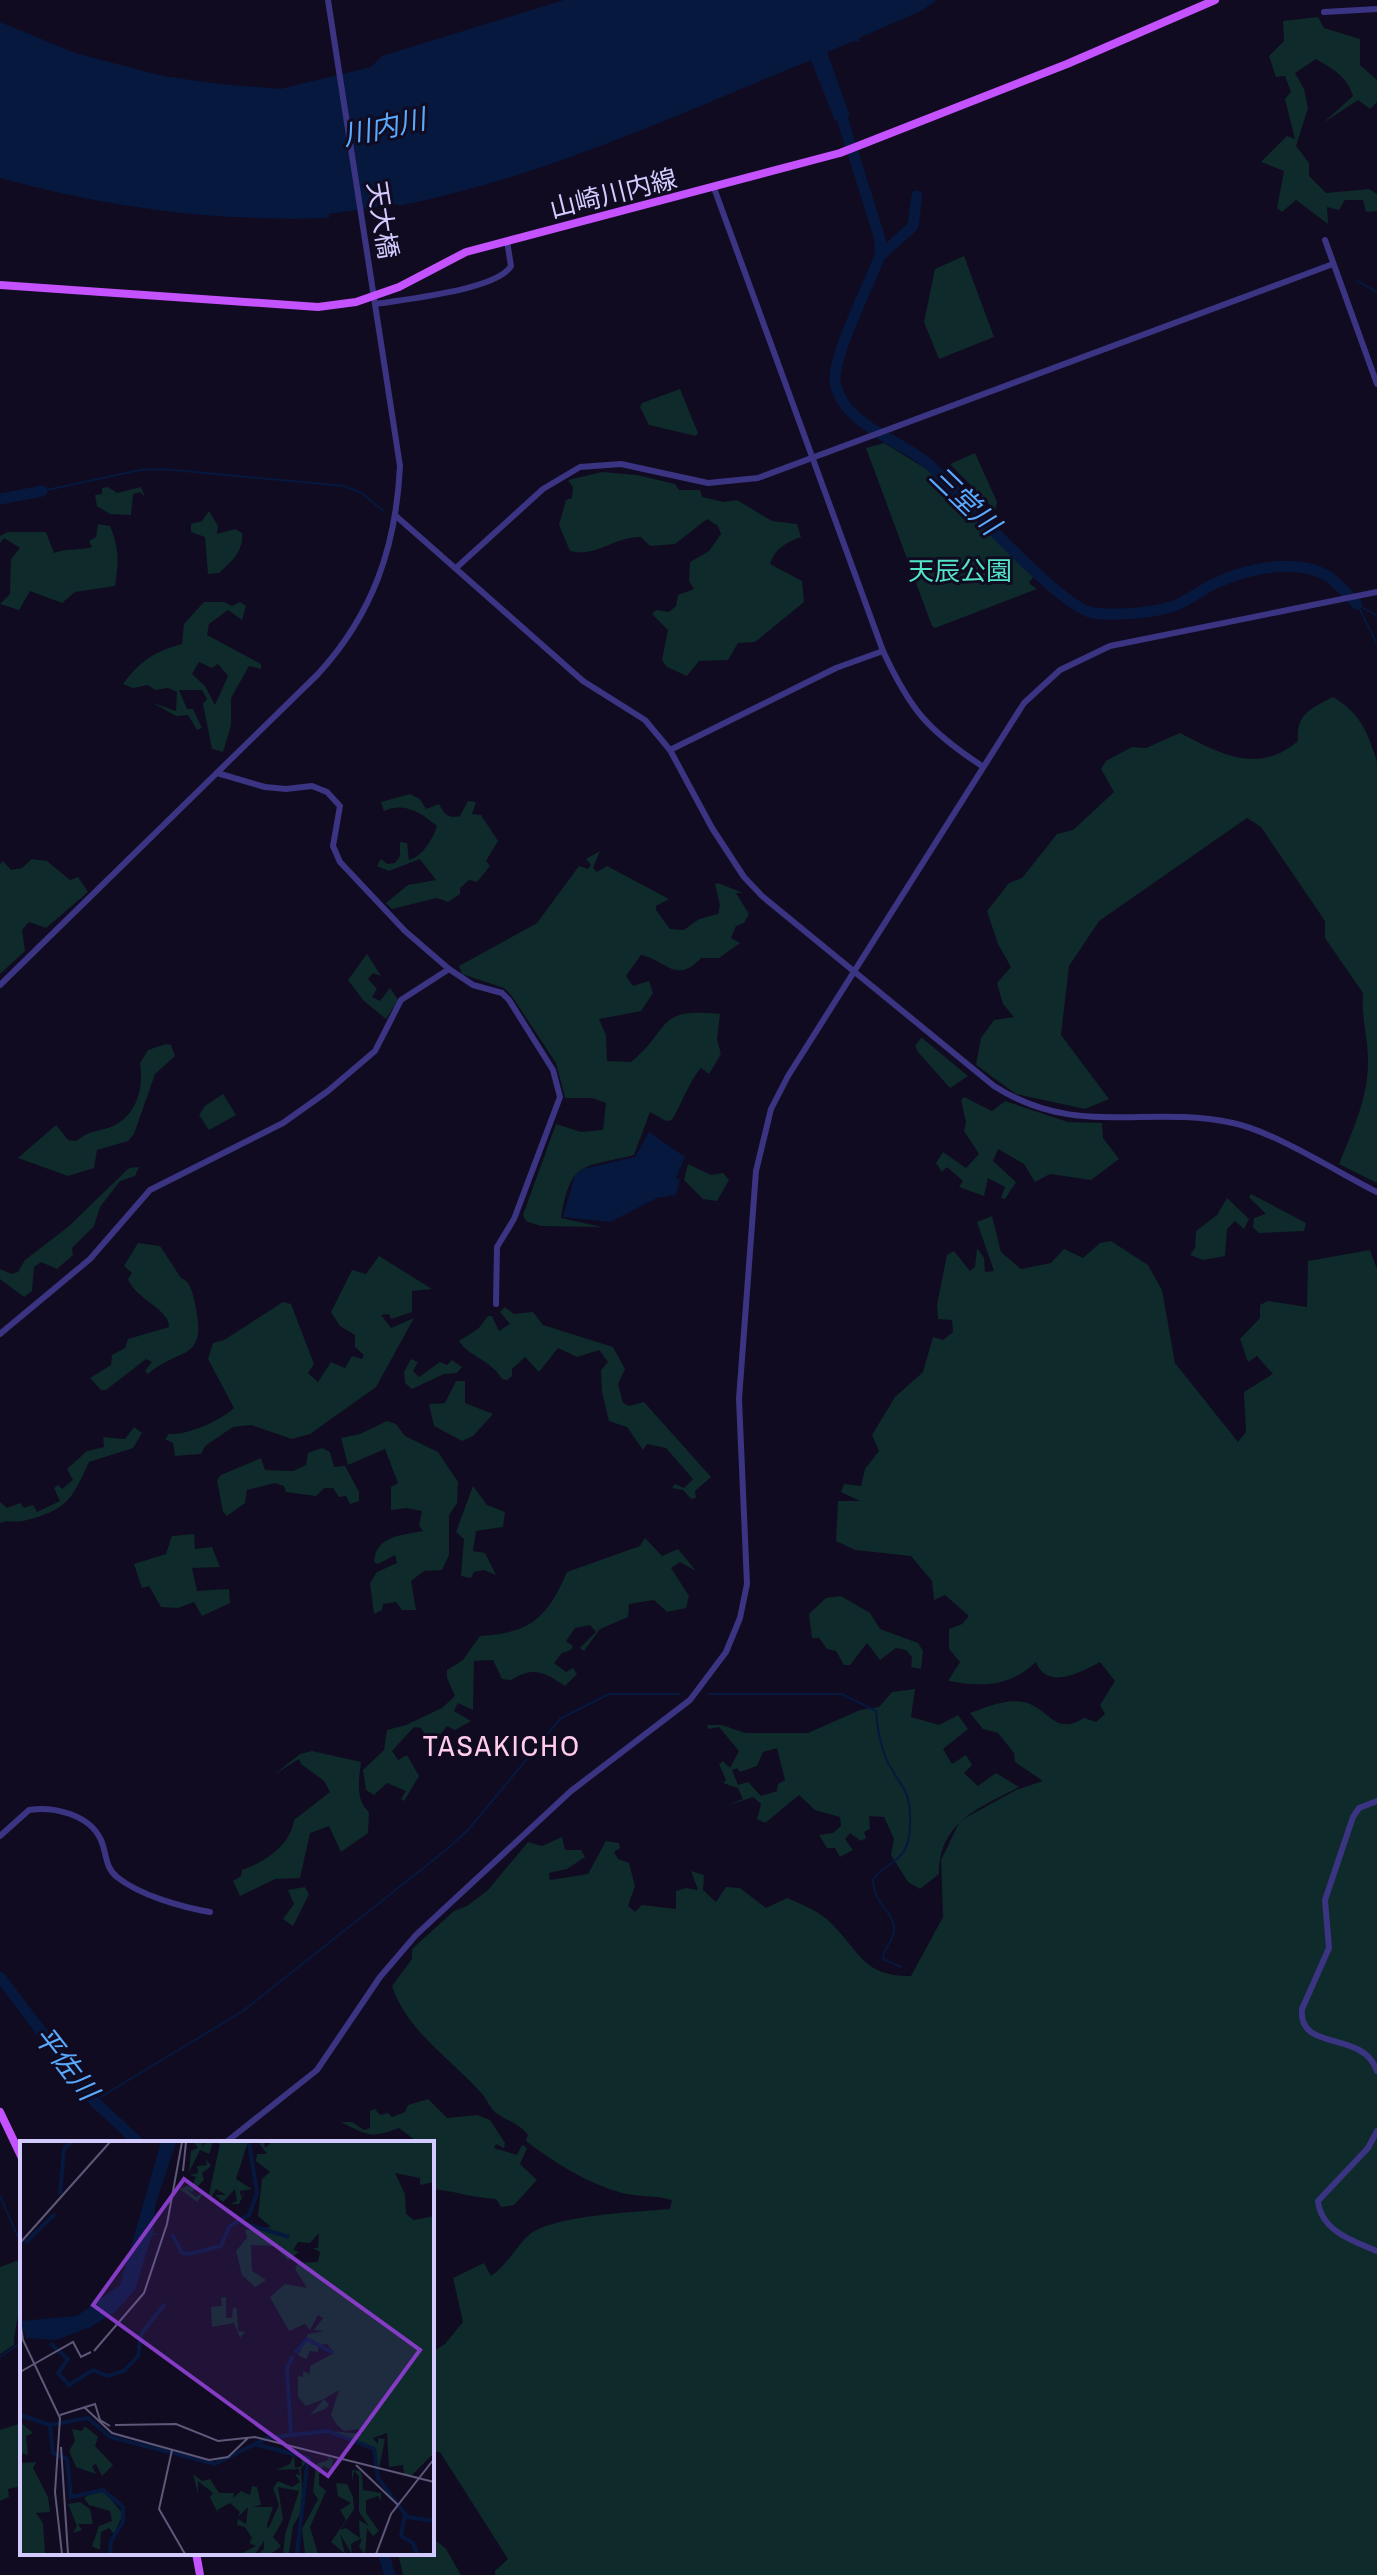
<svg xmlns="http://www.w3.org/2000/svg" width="1377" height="2575" font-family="'Archivo Narrow','Noto Sans JP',sans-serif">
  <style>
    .green { fill: #0e2a2a; fill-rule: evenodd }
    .water { fill: #06183e }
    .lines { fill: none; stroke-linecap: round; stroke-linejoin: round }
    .stream { stroke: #06183e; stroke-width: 2 }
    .river { stroke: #06183e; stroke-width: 11 }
    .minor { stroke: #3a3482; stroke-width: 6 }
    .major { stroke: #c552ff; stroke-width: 8 }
    .labels { text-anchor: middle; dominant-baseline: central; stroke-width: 6; stroke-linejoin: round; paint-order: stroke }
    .street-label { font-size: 26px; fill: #d3cbff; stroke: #100b20 }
    .park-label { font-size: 26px; fill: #51e5c6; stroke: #100b20 }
    .water-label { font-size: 28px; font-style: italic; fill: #59abff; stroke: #100b20 }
    .quarter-label { font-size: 30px; letter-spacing: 2px; fill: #ffcdeb; stroke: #100b20 }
    .inset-river { fill: none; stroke: #06183e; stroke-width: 4 }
    .inset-road { fill: none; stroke: #5e5879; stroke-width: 2 }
    .view { fill: #843cc5; fill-opacity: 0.15; stroke: #843cc5; stroke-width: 4 }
    .inset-edge { fill: none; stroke: #d3cbff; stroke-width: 4 }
  </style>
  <rect width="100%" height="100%" fill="#100b20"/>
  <g class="green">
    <path d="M1318,17L1324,28L1360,39V65L1377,80V102L1370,109L1358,100L1323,123L1353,96C1347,76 1334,70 1316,59L1295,73L1304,89L1308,108L1296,146L1309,163V176L1326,193L1369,189L1377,194V211L1366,212L1363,200H1345L1339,210L1327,207L1328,224L1296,200L1282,212L1277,208L1284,171L1261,162L1287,136L1295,139L1285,99L1291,92L1285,76L1276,77L1269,56L1284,41L1283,21Z"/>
    <path d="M964,256L994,337L939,359L924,322L935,269Z"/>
    <path d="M680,389L698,433L696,436L649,425L640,407L642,403Z"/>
    <path d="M884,443L928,470L1034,576L1029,583L1037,589L935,628L932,626L866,448Z"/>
    <path d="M975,453L997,502L995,510L950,464Z"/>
    <path d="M602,472L637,475L675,484L679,490H700L702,497L724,502L737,500L772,521L797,524L801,537C787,542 774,549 770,564L802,581L804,602L755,642L738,643L728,660L699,661L687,676L667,667L662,660L668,630L652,614L656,610L669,612L676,606L678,595L694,589L689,581L690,562L709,551L721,534L718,526L707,519L675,544L650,546L641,537C615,536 596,558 570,551L559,525L566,500L572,498L573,487L568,480Z"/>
    <path d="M108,487L117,493L141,487L145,497L140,492L133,494L131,515L110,514L97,506L95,495L102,494V488Z"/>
    <path d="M209,511L218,526L217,534L235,529L242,533C244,551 231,562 219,573L208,574L205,537L191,532V524L202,521Z"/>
    <path d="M98,524L110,526C119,548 119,562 115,586L75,592L62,603L30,591L19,610L0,604L10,594L11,559L20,548L4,538L0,543V536L8,532H46L54,553C66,548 78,551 92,547L89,541L96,537Z"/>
    <path d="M204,602H224L232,606L240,602L246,606L242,620L228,610L209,624L207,635L261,664V669L249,666L231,698V725L223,752L212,749L203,704L207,699L202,690H179L187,709H193L202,728L197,730L188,715L176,716L153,703L176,711L177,692L168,688L155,690L148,685L133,688L123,684C141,660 154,652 182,644L184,624ZM199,662L212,668L218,664L228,676L215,705L205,686L192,674Z"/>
    <path d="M1333,697C1360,713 1368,732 1377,762V1183L1339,1164C1353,1129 1368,1099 1368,1061C1368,1037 1361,1018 1363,993L1325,938V921L1261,827L1247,818L1099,921L1069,966L1061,1035L1109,1099L1085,1109L1016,1094L976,1065L981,1038L994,1020L1014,1017L1003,1004L997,983L1011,967L998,944L987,911L1009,883L1022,878L1057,834L1073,830L1114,792L1101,769L1106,761L1132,747L1146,748L1180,733C1221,754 1258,775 1298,741C1296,714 1310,709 1333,697Z"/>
    <path d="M410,794L420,799L426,809L439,804C444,814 448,819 460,816L468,801L476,802L472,814L481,815L498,841L486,861L490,866L477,882L469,880L460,888V894L448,902L437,898L392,909L386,903L408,885L436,880L420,859L389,871L377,866L381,859L387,864L395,863L400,856V842L407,843L409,860C422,857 433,839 437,826C420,812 404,802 384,811L381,802Z"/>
    <path d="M600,851L593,868L597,872L607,866L669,899L656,906V910L670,929L684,930L699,919L718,914L720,905L715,884L718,883L743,893H736L749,914L744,923L736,926L731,938L740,943L719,958H701C676,985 666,960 641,955L626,976L633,986L649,981L653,993L641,1011L599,1019L606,1035L607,1061L631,1062C671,1030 654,1007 720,1014L717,1039L721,1054L709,1074L701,1068C691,1078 681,1105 672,1120L666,1121L650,1112L634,1155C582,1168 571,1160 561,1218L602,1227L541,1226L526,1221L523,1215L556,1124L581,1132L603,1130L606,1103L592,1098H565L556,1063L511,995L504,988L462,974L459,966L537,923L579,866L588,869L591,865L586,859Z"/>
    <path d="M32,859L47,861L70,880L78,877L88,892L46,928L29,922L22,930L25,951L0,974V864L3,861L11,870L22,868Z"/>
    <path d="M367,954L381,976L373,973L368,979L377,989L372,997L380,1001L390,988L398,1000L386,1019L364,1001L348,980Z"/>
    <path d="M922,1037V1038L968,1076L950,1088L918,1052L915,1046Z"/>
    <path d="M166,1044L171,1045L175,1056L155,1074L134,1134L128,1141L97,1150L94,1168L68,1176L18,1158L56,1125L68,1140L77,1141C89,1130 97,1132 111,1127C137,1116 144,1088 140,1063L148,1050Z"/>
    <path d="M223,1094L236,1115L209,1130L199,1115L205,1106Z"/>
    <path d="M964,1097L992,1111L1005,1101L1068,1122L1102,1123L1103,1138L1119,1159L1091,1180L1050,1174L1035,1182L1024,1164L998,1149L993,1161L1016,1182L1005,1199L1001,1198L1005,1187L988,1178L984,1196L959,1187L963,1181L947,1167L942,1172L936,1163L943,1152L966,1168L979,1154L964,1131L966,1122L961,1100Z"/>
    <path d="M688,1164L711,1175L723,1173L729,1180L717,1201L703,1199L684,1180Z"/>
    <path d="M139,1167L135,1176L120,1181L100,1207L94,1226L72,1248L73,1255L57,1269L41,1262L34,1267L32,1291L24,1297L0,1279V1269L12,1274L18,1272L25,1260L68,1227L129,1168Z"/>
    <path d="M1251,1194L1306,1223L1304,1231L1259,1233L1253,1227L1254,1218L1266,1214L1249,1197Z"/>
    <path d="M1227,1198L1249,1219L1244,1229L1235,1221L1227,1229L1225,1256L1203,1260L1190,1255L1195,1248L1196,1231L1217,1215Z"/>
    <path d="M992,1216L1001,1252L1021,1269L1051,1263L1064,1249L1083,1258L1100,1243L1111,1241L1148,1265L1162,1290L1175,1363L1238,1442L1246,1432L1244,1392L1273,1374L1257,1356L1248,1362L1240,1339L1260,1318V1305L1268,1301L1307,1307L1308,1261L1370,1250L1377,1269V2575H495V2571L508,2559L440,2452H432V2352L445,2344L463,2322L453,2278L484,2263L491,2276C507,2265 515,2248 529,2235C552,2215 638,2212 670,2209L672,2200C655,2195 638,2197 622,2193C586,2183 555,2163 526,2141L528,2135C518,2122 505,2121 494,2111C489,2106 487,2100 483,2095C453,2060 407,2032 392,1986L412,1959V1949L454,1911L467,1906L488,1890L528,1842L542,1846L562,1837L565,1850H581L585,1857L567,1869L549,1873L550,1880L588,1874L606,1841L619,1843L620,1848L614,1852L618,1859L629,1863L635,1886L628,1906L635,1912L642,1905L676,1909V1891L686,1888L698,1890L691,1871L704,1875L703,1890L716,1902L726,1887L740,1888L766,1908L787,1898C802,1904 820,1912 831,1923C861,1953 863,1976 911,1976L943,1917L941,1860L960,1821L1016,1790L1043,1781L1015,1762L1014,1753L998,1733L983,1729L970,1713C986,1707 1009,1697 1027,1703C1050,1710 1055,1736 1084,1718L1096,1722L1105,1714L1100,1705L1115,1681L1100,1662C1081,1672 1047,1691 1036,1662C1009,1687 983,1687 948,1681L960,1662L949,1649V1629L962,1624L969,1616L945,1595L934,1600L932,1581L911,1556L855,1550L836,1541L838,1501H860L841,1492L844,1484L861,1486L865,1469L879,1451L872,1435L895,1397L923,1372L933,1337L943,1340L953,1332L952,1320L938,1319L937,1305L947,1255L954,1251L970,1271L975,1267L977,1248L984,1258L985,1272L994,1271L977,1222Z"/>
    <path d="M138,1243L160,1246L181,1278C190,1281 193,1293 195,1304C208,1363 180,1346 148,1374L145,1371L152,1362L146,1359L106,1390H101L90,1378L111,1365L112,1355L125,1348L128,1339L169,1327C170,1309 136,1300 128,1279L132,1273L124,1266Z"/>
    <path d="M379,1256L432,1289L412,1291V1312L391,1319L389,1314L381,1315L391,1328L414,1318L376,1387L310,1434L292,1439L251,1425L233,1427L205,1446L201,1454L175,1456L173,1443L165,1439L169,1434C189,1435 220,1421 234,1408L208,1359L213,1343L224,1340L283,1302L291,1304L314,1364L308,1373L318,1382L331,1362L345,1368L352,1356L362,1359L364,1355L355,1347V1335L340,1326L331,1312L352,1270L366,1274Z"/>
    <path d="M505,1307L514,1314L533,1312L543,1325L613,1347L625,1369L618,1384L623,1403L629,1406L644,1402L711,1477L695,1491L696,1498L691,1499L683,1490L672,1488L675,1484L684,1488L693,1479L666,1448L647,1444L643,1450L627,1427L609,1421L602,1392L601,1370L608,1362L599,1350L577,1357L558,1348L539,1372L525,1357L512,1369V1376L507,1380L502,1379C490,1359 469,1357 459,1341L478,1329L488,1316H492L499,1331L510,1324L500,1312Z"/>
    <path d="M411,1359L418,1362L413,1371L419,1377L440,1362L447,1365L452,1360L462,1367L457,1373L444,1374L412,1389L405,1383L404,1372Z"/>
    <path d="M456,1381H465V1403L493,1414L473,1436L462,1441L434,1426L429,1404L445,1403Z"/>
    <path d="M387,1421L396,1424L405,1436L438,1452L458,1482L457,1503L449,1515V1555L442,1570L424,1571L411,1581L416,1610H402L396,1602L383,1604L382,1610L374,1614L370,1583L377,1572L397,1563L395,1555L378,1564L374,1562C375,1536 402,1535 423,1531L419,1525L422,1511L407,1508L391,1510V1487L398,1483L385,1449L348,1465L341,1438L360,1434Z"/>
    <path d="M134,1427L142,1433L133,1448L89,1462C71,1501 67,1510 23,1521C13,1523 9,1519 0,1523V1502L7,1508L20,1503L24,1508L33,1505L37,1512L60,1501L54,1488L58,1485L62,1489L73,1480L67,1469L87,1451L104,1447L103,1437L125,1439Z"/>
    <path d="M322,1448L330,1452L334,1467L345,1466L359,1492V1501L350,1504L346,1496L339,1497L333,1488H324L316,1496L286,1492L284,1486L275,1483L247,1490L245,1503L227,1516L223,1512L217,1480L221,1475L261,1458L265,1470L293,1471L306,1465L308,1453Z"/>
    <path d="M473,1486L487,1505L505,1512L503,1527L476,1531L473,1551L485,1553L496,1575L484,1570L474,1572L471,1578L461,1576L464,1539L456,1532Z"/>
    <path d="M194,1534L195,1549L212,1547L220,1567L192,1568L197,1591L229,1589L230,1603L202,1616L194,1602L178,1608L161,1607L149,1586L142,1588L134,1564L166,1554L172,1536Z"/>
    <path d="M645,1538L662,1556L678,1549L696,1571L680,1562L671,1568L689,1596L686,1608L667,1612L654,1600L629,1604L628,1617L600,1629L584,1651L580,1648L596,1632L590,1625L575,1628L566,1641L573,1646L571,1650L562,1653L554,1663L566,1672L573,1668L577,1674L565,1686C544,1672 534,1666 511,1680L502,1679L493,1660L474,1661L473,1710L458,1703L454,1711L471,1721L455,1730L447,1726L440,1735L435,1733L421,1740L425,1734L421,1728L414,1727L392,1751L398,1760L407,1755L419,1776L404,1801L401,1799L406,1791L387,1783L374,1795L366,1790L363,1770L384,1750L387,1730L406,1725L442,1708L455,1696L447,1678V1670L463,1660L480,1636C531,1633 547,1618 567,1572L640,1546Z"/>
    <path d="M841,1596L870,1613L880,1629L918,1643L923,1651L921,1669L911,1667L912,1657L906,1650L896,1648L880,1660L867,1643L850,1665H844L836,1651L827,1649L819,1638H812L809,1614L826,1598Z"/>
    <path d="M915,1689L911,1717L939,1725L958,1715L968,1729L943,1749L952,1764L966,1755L972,1765L964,1773L978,1786L996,1773L1019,1787C979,1808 939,1822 939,1874L920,1889L908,1882L891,1855L894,1839L884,1817L869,1816L870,1829L864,1832L866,1838L861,1841L850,1833L845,1839L853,1850L840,1857L835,1848H827L819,1835L833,1833L841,1826L840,1817L815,1810L799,1795L765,1823L757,1819L761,1804L753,1797L726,1806L743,1799L738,1788L723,1783L726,1780L719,1764L723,1761L730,1768L739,1751L719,1727L708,1729L707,1725H722L745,1733H808L860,1710L879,1707L892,1692ZM777,1748L785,1780L778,1784L777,1791L761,1796L748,1782L738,1785L732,1770L737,1768L740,1772L757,1766L763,1752Z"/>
    <path d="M312,1751L361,1762C359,1779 355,1800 369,1812L368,1833L341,1852L329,1826L310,1833L300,1878L275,1879L240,1896L233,1881L241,1876L242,1870C266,1861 290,1846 294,1820L330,1792L324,1781L301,1764L299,1759L275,1774L300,1754Z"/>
    <path d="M305,1887L309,1894L293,1926L283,1919L294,1904L288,1890Z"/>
    <path d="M428,2099L447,2118L477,2115L490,2120L505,2143L504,2148L496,2144L494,2148L517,2155L522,2145L527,2148L520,2164L537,2180L514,2205L501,2207L496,2199C473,2198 455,2191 432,2189V2143H414L415,2140L399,2128C370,2139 367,2135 341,2122H352L364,2130L370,2128V2111L375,2109L380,2115L388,2113L392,2117L405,2112L408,2105Z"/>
    <path d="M19,2260C31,2288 14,2318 14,2345L0,2354V2267Z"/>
    <path d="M22,2423V2486L8,2489L9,2497L0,2501V2430Z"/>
    <path d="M432,2537L446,2549L461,2575H403L398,2553H432Z"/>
  </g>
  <g class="water">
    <path d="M564,0H937L921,11L859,38L860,42L854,41L827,52L850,116L835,121L811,60C676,115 542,178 398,206L397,204L329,214V218C216,222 109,208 0,178V22L75,53L163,76L219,84L280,89L371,67L382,56Z"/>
    <path d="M649,1132L685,1157L676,1178L680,1180L676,1195L657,1198L610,1222L563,1217L575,1175L583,1169L635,1157Z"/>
  </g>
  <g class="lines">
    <g class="stream">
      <path d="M1357,281L1377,292"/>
      <path d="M42,491L140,470L162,469L344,486L362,493L383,511"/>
      <path d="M1357,604L1377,644"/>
      <path d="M1358,605L1377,616"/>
      <path d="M708,1694H842L876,1711C877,1725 879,1739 884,1753C889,1768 898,1778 905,1791C912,1804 912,1839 904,1851C895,1865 882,1866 873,1880C874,1905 894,1912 894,1928C895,1941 883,1947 883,1959L901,1967"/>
      <path d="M94,2101L243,2011L446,1850L468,1830L560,1719L609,1694H680"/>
      <path d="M0,2196L22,2246"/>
      <path d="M0,2357L22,2342"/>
    </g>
    <g class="river">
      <path d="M838,105L880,239V256C870,281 832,359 835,381C842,427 904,440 932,467C959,494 1063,610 1093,613C1116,616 1155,613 1177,605C1190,599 1201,590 1214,584C1245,569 1293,558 1326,575C1338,582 1347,595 1357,604"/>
      <path d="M880,256L913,226L917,196"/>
      <path d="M0,499L42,491"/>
      <path d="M0,1977L94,2101L139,2143"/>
      <path d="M383,2553L390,2575"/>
    </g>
    <g class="minor">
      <path d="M1324,12L1377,9"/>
      <path d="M714,188L883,651C910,709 927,730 982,766"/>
      <path d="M1325,240L1377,384"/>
      <path d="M376,304C405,299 497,290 511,266L507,241"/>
      <path d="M396,516L583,681L645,720L670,750L712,828L744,877L762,896L994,1086C1077,1139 1144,1104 1233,1123C1275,1132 1337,1172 1377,1192"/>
      <path d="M456,568L543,489L580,467L621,464L708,483L758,478L1333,264"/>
      <path d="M670,750L836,668L883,651"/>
      <path d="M217,773L265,787L286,789L312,786L327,792L340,806L333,846L340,862L405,931L449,969L473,985L502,993L509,1000L553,1070L560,1097L514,1219L497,1247L496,1304"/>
      <path d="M0,985L318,674C373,614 396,547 400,466L328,0"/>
      <path d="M0,1334L90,1259L150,1190L283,1123L328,1091L375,1051L401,1000L449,969"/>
      <path d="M1377,1801L1359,1808L1353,1817L1325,1900L1329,1948L1302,2009C1298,2053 1363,2029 1377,2071"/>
      <path d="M0,1836L29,1810C52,1806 88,1814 100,1838C107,1851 104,1867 117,1877C139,1895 181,1907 210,1912"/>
      <path d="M1377,2131L1368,2148L1318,2201C1321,2231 1353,2241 1377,2251"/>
      <path d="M225,2143L317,2070L380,1977L416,1935L571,1791L690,1700L726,1652L740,1618L747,1584L739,1399L756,1171L771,1109L788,1076L1024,703L1060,670L1110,646L1377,592"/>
    </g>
    <g class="major">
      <path d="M0,285L318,307L356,302L399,287L466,252L840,153L1067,64L1215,0"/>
      <path d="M0,2112L22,2158"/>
      <path d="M196,2553L200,2575"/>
    </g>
  </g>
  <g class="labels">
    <g class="street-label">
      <text transform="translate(613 193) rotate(-14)">山崎川内線</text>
      <text transform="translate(383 220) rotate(81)">天大橋</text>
    </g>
    <g class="park-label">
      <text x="960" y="570">天辰公園</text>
    </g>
    <g class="water-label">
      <text transform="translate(384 127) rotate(-12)">川内川</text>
      <text transform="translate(965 500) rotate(44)">三堂川</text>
      <text transform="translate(66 2063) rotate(52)">平佐川</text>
    </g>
    <g class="quarter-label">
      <text x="502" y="1745">TASAKICHO</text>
    </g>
  </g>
  <g transform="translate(20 2141)">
    <rect width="414" height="414" fill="#100b20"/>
    <path d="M174,1H182L183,7L185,1H228L216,38L232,48L220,50L221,56L225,50L219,63H211L217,60L215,48L203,61L195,54H206L196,48L191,57L188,58L200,3L193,1L189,13L180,9L169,31L171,10L178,7ZM238,1H244L245,7L252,1H414V41L400,44V37L375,32L385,53L386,73L394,79L414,75V312L391,335L384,334L383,324L369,326L367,292L353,297L358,303V297L365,298L358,332L356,308L311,290L343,293L340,288L324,290L317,284L311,274L319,249L304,258L309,264L305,268L290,274L304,258L286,265L278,256V235L283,236V230L290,233V225L314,212L307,203L298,204V211L290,210L286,218L278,214L288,193L304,190L294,189L303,177L298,174L290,189L285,183L269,190L250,156L265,143L287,147L275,128L278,122L298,121L300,111L293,107H298L299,92L290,102L278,101L273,109L279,111L268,119L254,105L231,104L232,130L246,139L235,146L222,134L216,110L227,97L225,89L251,86L238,75L242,38L250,31L236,20L237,13H247ZM186,18L191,25L182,32L184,39L172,51L166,48L176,56L184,51L177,61L160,48L173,43L176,36L170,34L178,32L177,25L187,24ZM206,156V177H212L213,166L217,168L218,190L225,191L220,197L214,182L192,186L191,166L202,165L201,157ZM0,281L13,292L6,295L8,314L0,312L1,322L16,321L13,327L28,356L30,371L16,372L23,382L25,413L0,412ZM65,285L78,296L75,305L93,324L82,335L76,323L72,325L76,333L56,326L49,310L55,300L52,288L62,290ZM281,313L288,319L281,328L283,368L273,385L269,412L263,413L265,394L279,350L258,346L263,379L253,396L261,405L251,413H238L244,408V400L235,413H220L236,405L229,402L232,397L225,386L217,384L218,378L226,383L228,366L218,376L220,371L210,362L197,369L199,375L190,356L193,352L178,340V353L173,333L182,340L190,338L199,352H214L213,357L221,350L230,354L232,345L237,346L241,364L233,366H253L247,384L248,388L259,364L253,347L258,340L272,346L280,341L275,333L280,334L279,328L256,329L270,323L274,314L275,327L282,325ZM307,315L313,319L312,329L303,325L299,333V344L306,350L290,386L298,413H285L282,388L298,358L293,351L296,323L309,319ZM332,329L340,330L342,334L343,349L361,352V360L358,355L346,359V372L359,390L353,395L347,387L345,413L339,406L342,397L331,403L332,413L320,393L325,413L311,401L326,379L320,369L331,362L318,355L316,342L327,343L333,356L334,368L320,389L326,387L340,397L339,379L349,385L339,371V335L334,330L332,341ZM84,350L103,373L94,393L89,387L81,391L80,409L72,405L79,385L92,380L90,370L69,364L64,357L72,352L54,356L65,352ZM60,361L70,368L73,383H58L62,389L53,392L57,385L48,363Z" fill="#0e2a2a"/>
    <path d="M141,1H156L135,65L133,92L140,94H132L115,149L95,171L71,186L36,199L6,197L0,180L57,175L100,144Z" fill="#06183e"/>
    <path class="inset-river" d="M40,53L44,8L51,1M218,80L229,74L237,52L229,1M220,81L269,96M152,93L162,112L169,113L201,105L209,86L218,80M5,102L35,73M121,193L145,163M30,202L48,218L38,232L49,244L73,229L87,235L104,230L118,215L121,193M275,212L287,198L313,212M0,274L30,284L68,277L90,296L195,323L247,297L308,290L354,308L358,337L387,376L414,380M30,284L33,312L47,318L51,356L83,349L103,366V381L91,400L90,413M271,295L267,227L273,215M235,303L288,317L277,413M385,373L381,395L393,402L397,413"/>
    <path class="inset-road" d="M163,30L166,1M0,102L90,1M0,179L3,199L40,277L35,351L42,413M74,210L124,152L147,83L162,1M0,231L53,201L61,216L71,211M64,266L92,292L189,319L208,316L228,297M40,274L75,263L80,279L90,285M95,284L156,283L198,300L235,296L414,341M41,306L48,413M152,309L139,368L165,413M336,324L378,364M356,413L371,373L414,318"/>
    <path class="view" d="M164,38L400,209L308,335L73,164Z"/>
    <rect width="414" height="414" class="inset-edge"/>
  </g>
</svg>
